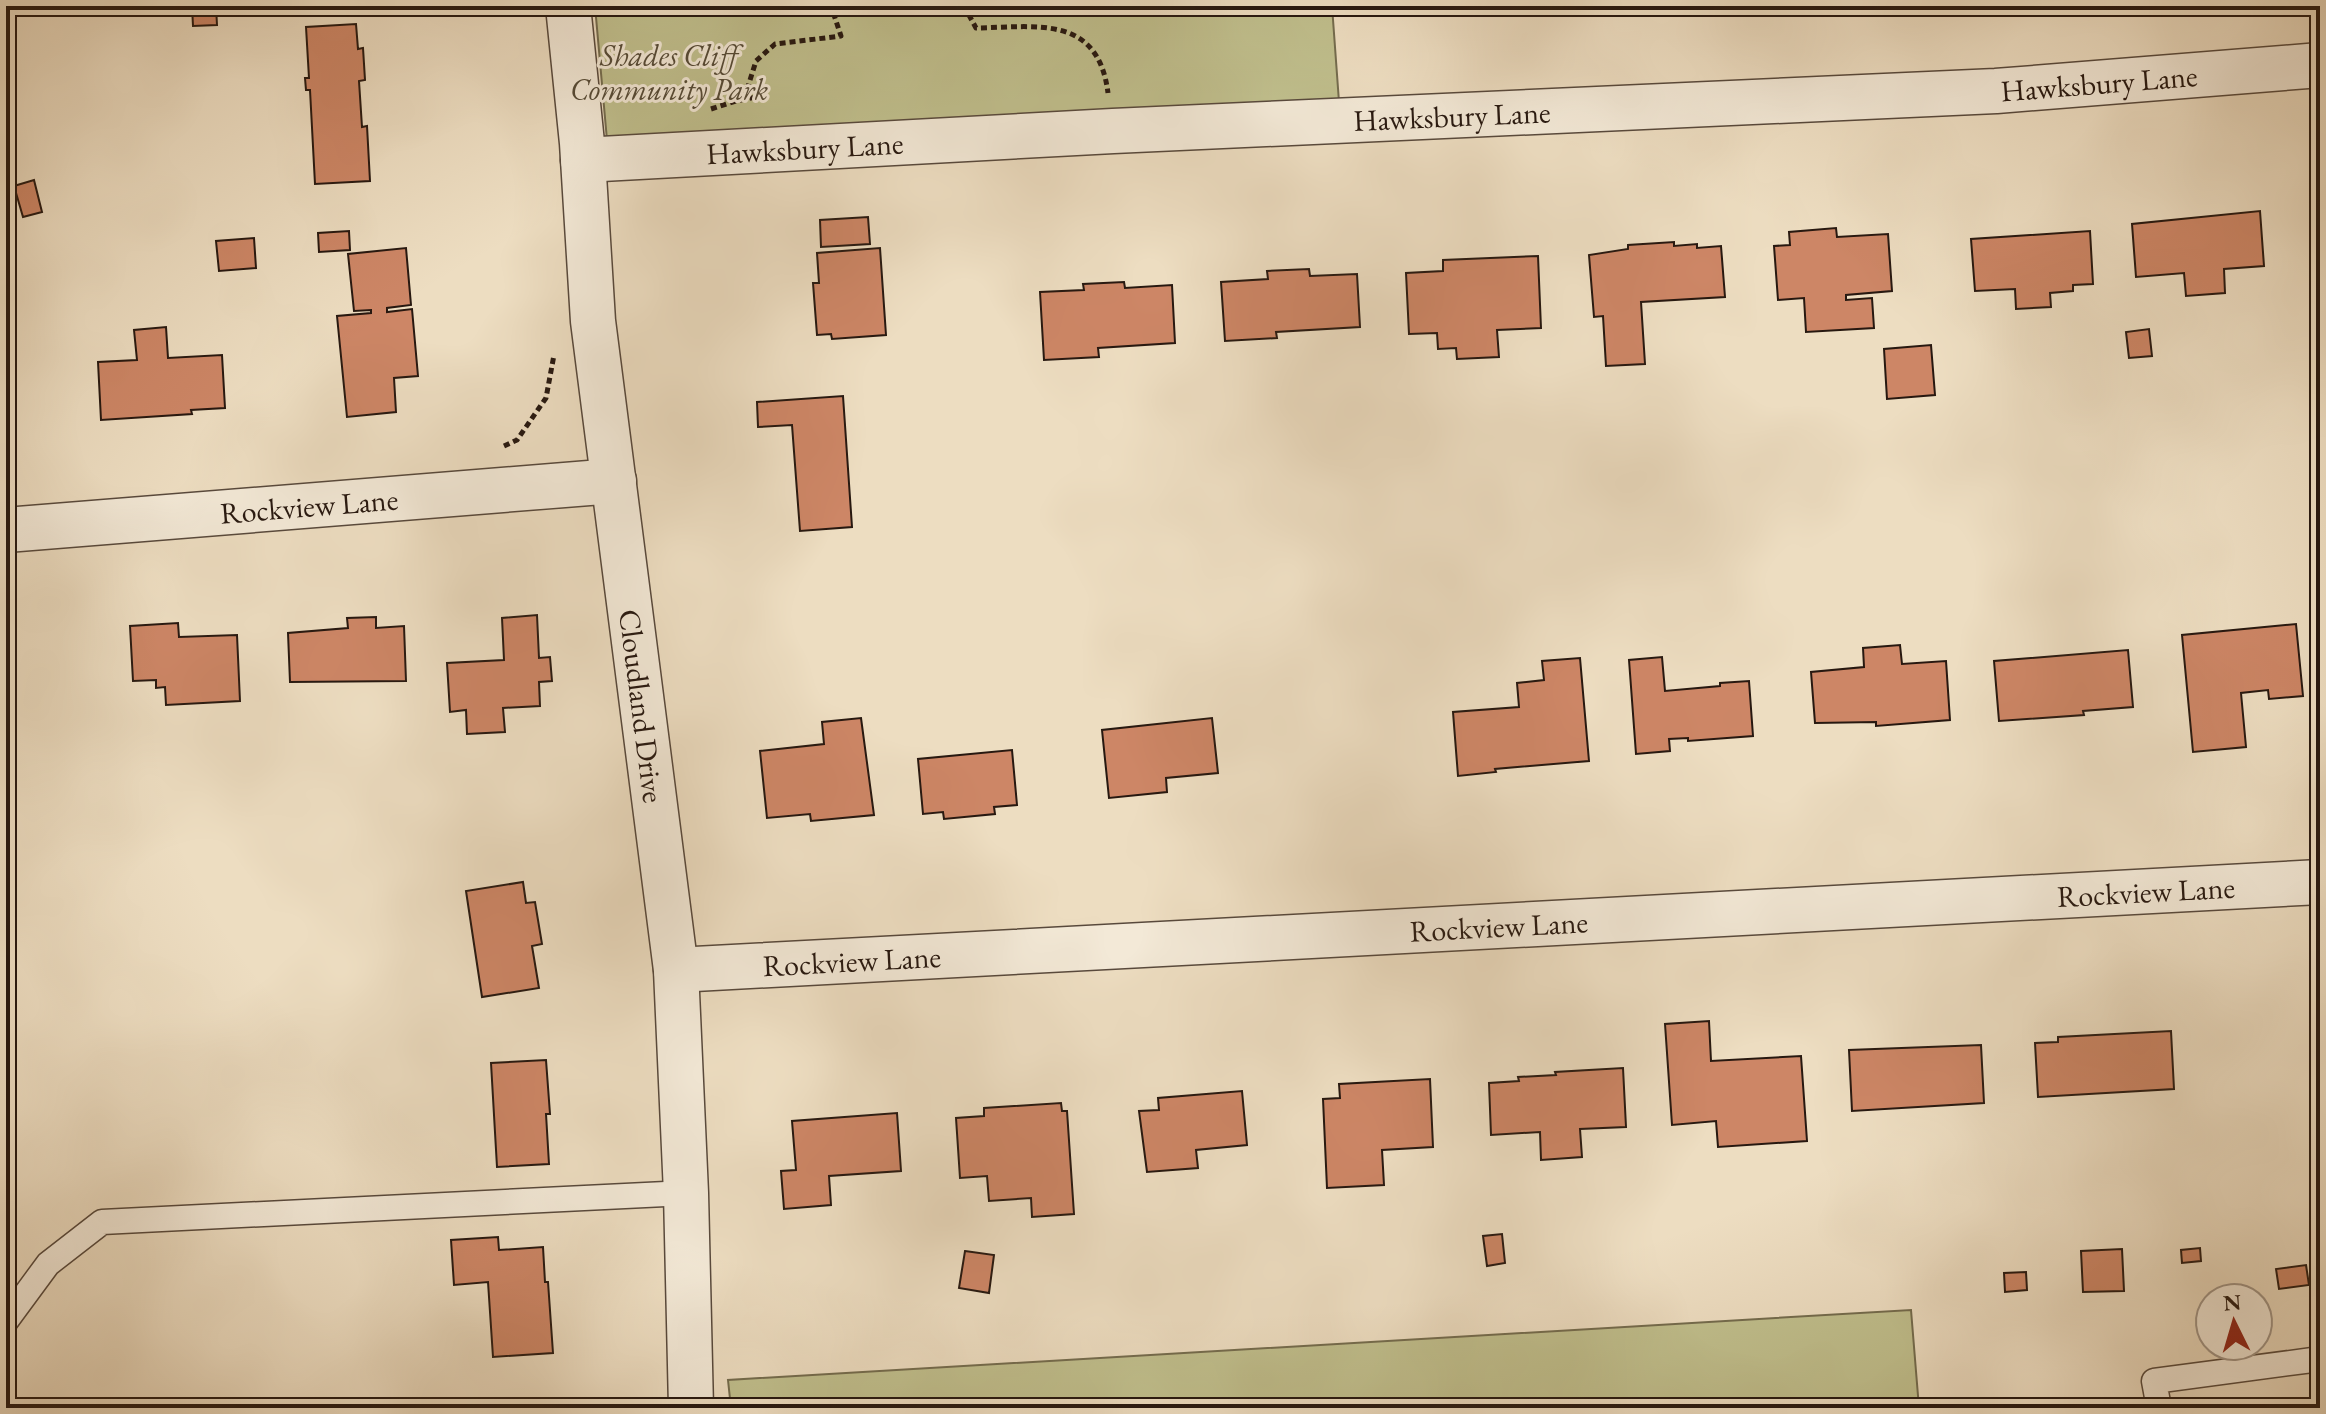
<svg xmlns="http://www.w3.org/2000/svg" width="2326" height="1414" font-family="'EB Garamond',serif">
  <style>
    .green { fill: #c0bf8d; stroke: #746c4e; stroke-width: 2 }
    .building { fill: #cd8666; stroke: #271810; stroke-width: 2 }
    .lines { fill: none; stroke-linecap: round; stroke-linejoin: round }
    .lane-casing { stroke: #58493c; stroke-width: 27 }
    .street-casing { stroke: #58493c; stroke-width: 47 }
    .path { stroke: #271810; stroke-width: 5; stroke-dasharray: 6 4; stroke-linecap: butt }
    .lane { stroke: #f3e9d7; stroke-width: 24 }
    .street { stroke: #f3e9d7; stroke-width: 44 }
    .labels { text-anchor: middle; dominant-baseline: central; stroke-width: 6; stroke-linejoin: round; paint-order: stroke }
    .park-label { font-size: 30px; font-style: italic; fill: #554a36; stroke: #f3e9d7 }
    .street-label { font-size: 30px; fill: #271810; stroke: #f3e9d7 }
  </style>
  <rect width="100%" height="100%" fill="#edddc1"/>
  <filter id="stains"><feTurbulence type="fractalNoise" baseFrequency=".0025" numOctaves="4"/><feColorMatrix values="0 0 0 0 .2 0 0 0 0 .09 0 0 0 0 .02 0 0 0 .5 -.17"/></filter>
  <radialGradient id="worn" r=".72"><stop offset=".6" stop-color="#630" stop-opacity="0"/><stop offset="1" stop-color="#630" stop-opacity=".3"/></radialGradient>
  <g class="green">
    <path d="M595,6H1332L1339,102L607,140Z"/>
    <path d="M1911,1310L1919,1408H731L728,1380Z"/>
  </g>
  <g class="building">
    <path d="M192,6H216L217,25L193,26Z"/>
    <path d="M1005,6H1042V9L1006,13Z"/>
    <path d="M356,24L358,49L363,48L365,80L359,81L362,127L367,126L370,181L315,184L310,90H306L305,78H309L306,27Z"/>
    <path d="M34,180L42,212L23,217L14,186Z"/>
    <path d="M2260,211L2264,266L2224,269L2225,293L2186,296L2184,273L2136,277L2132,224Z"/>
    <path d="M868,217L870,244L821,247L820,220Z"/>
    <path d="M1836,228L1837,237L1888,234L1892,291L1846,295V300L1872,298L1874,328L1806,332L1804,298L1778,300L1774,246L1790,245L1789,232Z"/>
    <path d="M349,231L350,250L319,252L318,233Z"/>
    <path d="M2090,231L2093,284L2073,285V291L2050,293L2051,307L2016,309L2015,289L1975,291L1971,239Z"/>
    <path d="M254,238L256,268L219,271L216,241Z"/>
    <path d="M1674,242V246L1697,244V248L1721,246L1725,297L1641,302L1645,364L1606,366L1603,316L1594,317L1589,255L1628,249V245Z"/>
    <path d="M406,248L411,305L387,308V312L412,309L418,376L394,378L396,412L347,417L337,316L371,313V310L354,311L348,254Z"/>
    <path d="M880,248L886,335L832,339L831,334L817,335L813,283H819L817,253Z"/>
    <path d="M1538,256L1541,328L1497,330L1499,357L1457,359L1456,348L1438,349L1437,333L1409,334L1406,273L1443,271V260Z"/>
    <path d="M1309,269L1310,276L1357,274L1360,327L1276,332L1277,338L1225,341L1221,282L1268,279L1267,271Z"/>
    <path d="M1124,282L1125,288L1172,285L1175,343L1098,348L1099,357L1044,360L1040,292L1084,290L1083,284Z"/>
    <path d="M166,327L168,358L222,355L225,408L191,410L192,414L101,420L98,362L137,360L134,330Z"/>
    <path d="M2149,329L2152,356L2129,358L2126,332Z"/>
    <path d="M1931,345L1935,395L1887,399L1884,349Z"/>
    <path d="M843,396L852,527L800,531L792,425L758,427L757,402Z"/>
    <path d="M537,615L539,658L550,657L552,681L539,682L540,706L503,708L505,732L467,734L466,710L450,712L447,663L504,660L502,618Z"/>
    <path d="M376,617V628L404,626L406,681L290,682L288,633L348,628L347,618Z"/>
    <path d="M178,623L179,637L237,635L240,701L166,705L165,687L156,688V680L133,681L130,626Z"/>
    <path d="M2296,624L2303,696L2269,699L2268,690L2241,693L2246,747L2193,752L2182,635Z"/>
    <path d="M1900,645L1902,664L1946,661L1950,720L1876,726V722L1815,723L1811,672L1864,667L1863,648Z"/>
    <path d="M2128,650L2133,707L2083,711L2084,715L1999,721L1994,661Z"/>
    <path d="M1662,657L1665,691L1720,686V683L1749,681L1753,736L1688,741V738L1669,739L1670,751L1636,754L1629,660Z"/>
    <path d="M1580,658L1589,761L1495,769L1496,772L1458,776L1453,712L1519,707L1517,683L1544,680L1542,661Z"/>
    <path d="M861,718L874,815L811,821L810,814L767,818L760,751L824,744L822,722Z"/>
    <path d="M1212,718L1218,773L1166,778L1167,792L1109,798L1102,730Z"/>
    <path d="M1012,750L1017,805L994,807L995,814L944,819L943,812L923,814L918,759Z"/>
    <path d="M523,882L526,903L535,902L542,944L532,946L539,988L482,997L466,891Z"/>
    <path d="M1709,1021L1711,1061L1801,1056L1807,1141L1718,1147L1716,1121L1672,1125L1665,1024Z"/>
    <path d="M2171,1031L2174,1089L2038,1097L2035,1043L2058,1042V1037Z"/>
    <path d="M1981,1045L1984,1103L1852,1111L1849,1050Z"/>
    <path d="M546,1060L550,1114H546L549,1164L497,1167L491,1063Z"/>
    <path d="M1623,1068L1626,1127L1580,1129L1582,1157L1541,1160L1540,1132L1491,1135L1489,1083L1519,1081L1518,1077L1556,1075L1555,1072Z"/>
    <path d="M1430,1079L1433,1147L1382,1150L1384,1185L1327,1188L1323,1099L1340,1098L1339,1084Z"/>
    <path d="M1242,1091L1247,1145L1196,1150L1198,1168L1147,1172L1139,1111L1159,1110L1158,1098Z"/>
    <path d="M1061,1103L1062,1111H1067L1074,1214L1032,1217L1031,1198L989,1201L987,1176L960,1178L956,1118L984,1116V1108Z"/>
    <path d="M897,1113L901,1171L829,1176L831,1205L784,1209L781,1171L796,1170L792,1121Z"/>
    <path d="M1502,1234L1505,1263L1487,1266L1483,1236Z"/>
    <path d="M498,1237L499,1250L543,1247L545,1282H548L553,1353L493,1357L488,1282L454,1285L451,1240Z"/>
    <path d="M2200,1248L2201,1261L2182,1263L2181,1250Z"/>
    <path d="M2122,1249L2124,1291L2083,1292L2081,1251Z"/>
    <path d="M965,1251L994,1255L989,1293L959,1288Z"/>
    <path d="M2306,1265L2309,1285L2279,1289L2276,1269Z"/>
    <path d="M2026,1272L2027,1290L2005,1292L2004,1273Z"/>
  </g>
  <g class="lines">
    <defs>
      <g id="lane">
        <path d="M6,1321L48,1264L102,1222L686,1193"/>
        <path d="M2159,1408L2154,1381L2320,1359"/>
      </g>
      <g id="street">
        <path id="s1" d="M568,6L582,143L593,321L676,970L686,1193L691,1408"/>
        <path id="s2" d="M583,160L1113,131L1996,91L2320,65"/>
        <path id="s3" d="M6,530L614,481"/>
        <path id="s4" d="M676,970L2320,882"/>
      </g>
    </defs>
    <use href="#lane" class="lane-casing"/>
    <use href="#street" class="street-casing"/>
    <g class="path">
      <path d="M964,6L976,28C1037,27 1098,14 1108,93"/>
      <path d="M744,99L756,61L775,44L841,36L831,6"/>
      <path d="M711,109L736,101L762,96"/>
      <path d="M504,446L517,440L546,398L554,355"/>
    </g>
    <use href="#lane" class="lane"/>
    <use href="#street" class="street"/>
  </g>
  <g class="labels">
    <g class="park-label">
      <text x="669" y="55">Shades Cliff<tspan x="669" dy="34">Community Park</tspan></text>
    </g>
    <g class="street-label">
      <text stroke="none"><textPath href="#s2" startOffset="1518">Hawksbury Lane</textPath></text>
      <text stroke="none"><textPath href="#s2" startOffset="870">Hawksbury Lane</textPath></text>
      <text stroke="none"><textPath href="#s2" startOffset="222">Hawksbury Lane</textPath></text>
      <text stroke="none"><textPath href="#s3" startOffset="304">Rockview Lane</textPath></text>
      <text stroke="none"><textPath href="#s1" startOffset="704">Cloudland Drive</textPath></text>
      <text stroke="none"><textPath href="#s4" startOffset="1472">Rockview Lane</textPath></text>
      <text stroke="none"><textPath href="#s4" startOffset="824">Rockview Lane</textPath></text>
      <text stroke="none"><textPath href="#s4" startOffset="176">Rockview Lane</textPath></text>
    </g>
  </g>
  <rect width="2326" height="1414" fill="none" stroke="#edddc1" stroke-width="32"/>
  <rect x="8" y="8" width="2310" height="1398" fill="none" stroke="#271810" stroke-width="4"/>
  <rect x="16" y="16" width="2294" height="1382" fill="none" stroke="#271810" stroke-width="2"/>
  <g transform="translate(2234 1322) rotate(355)"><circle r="38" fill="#f3e9d7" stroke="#a19587" stroke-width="2"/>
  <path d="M0-6L14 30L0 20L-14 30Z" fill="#8f2418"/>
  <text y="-12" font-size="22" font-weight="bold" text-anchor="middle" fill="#271810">N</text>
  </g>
  <rect width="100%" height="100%" filter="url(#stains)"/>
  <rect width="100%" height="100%" fill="url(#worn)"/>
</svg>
